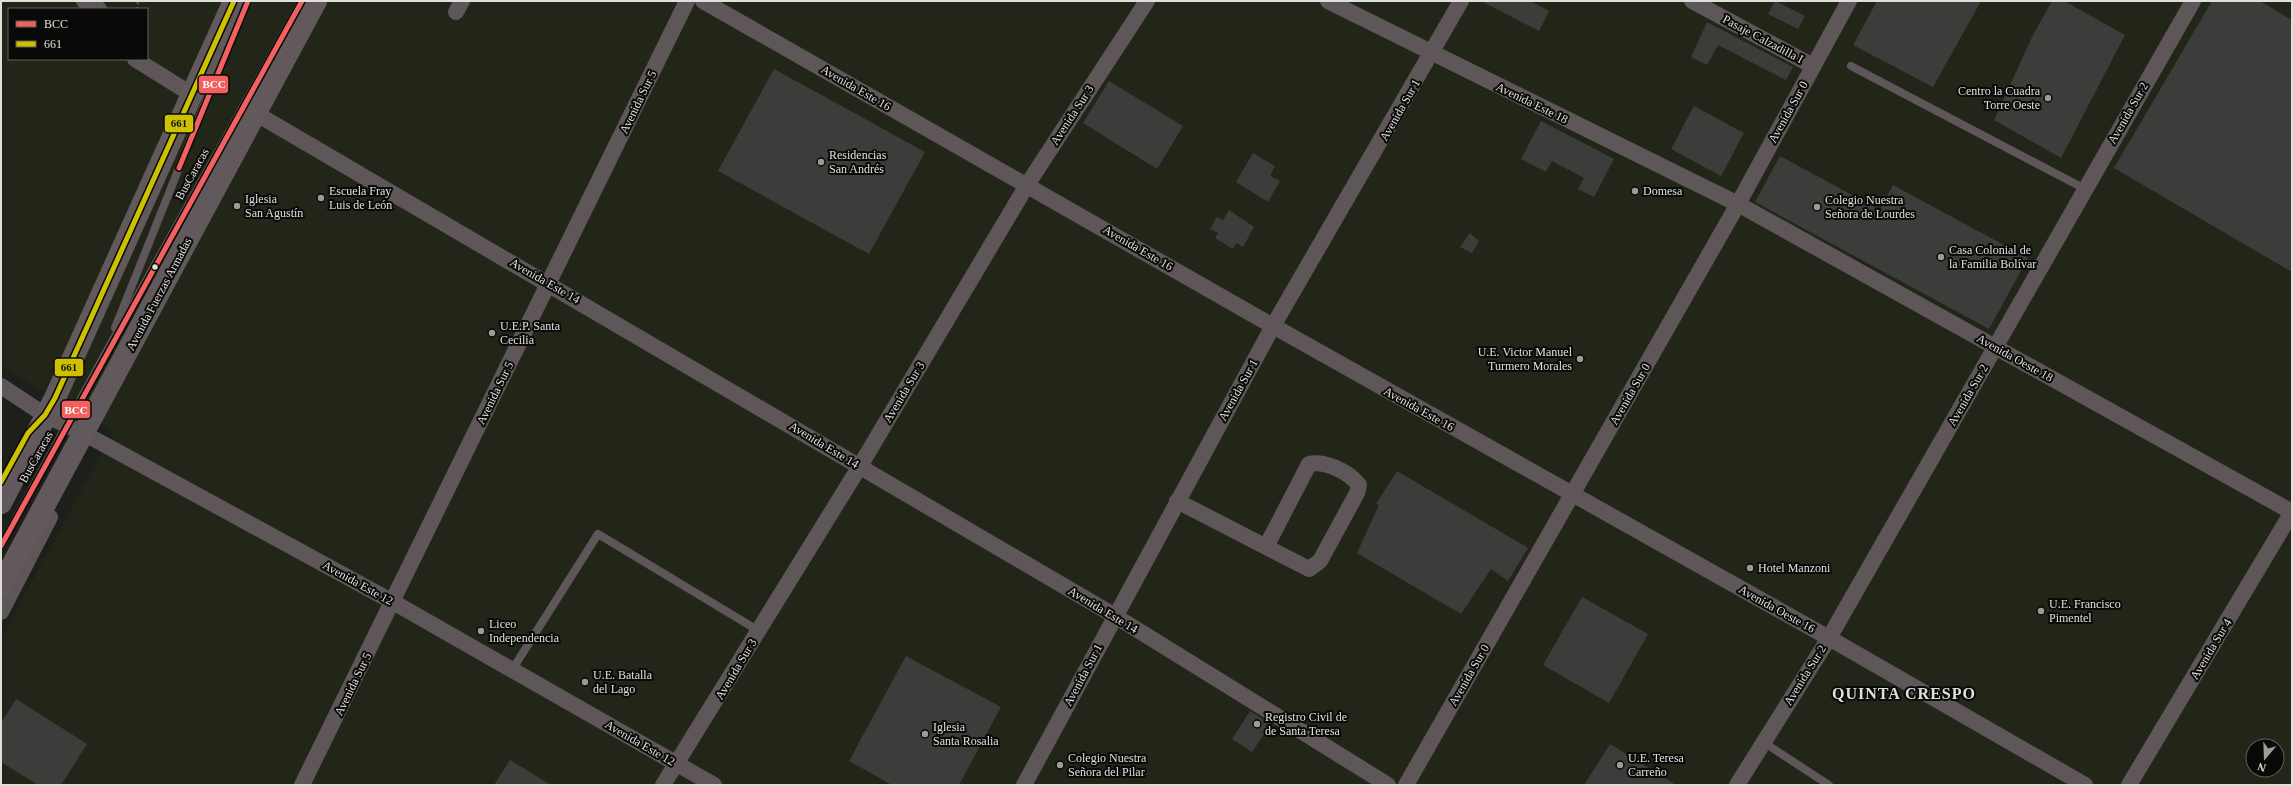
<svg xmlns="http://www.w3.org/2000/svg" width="2293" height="786" font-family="Georgia,serif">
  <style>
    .built { fill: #222619; fill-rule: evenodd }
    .building { fill: #3c3d3a }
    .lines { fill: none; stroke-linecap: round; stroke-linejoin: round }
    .path { stroke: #595656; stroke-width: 2.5; stroke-dasharray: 2 3; stroke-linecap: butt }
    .service { stroke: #5e5658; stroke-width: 8 }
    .minor { stroke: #5e5658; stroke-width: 16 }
    .secondary { stroke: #61595b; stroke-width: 22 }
    .bus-1-casing { stroke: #090a07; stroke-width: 8 }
    .bus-2-casing { stroke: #090a07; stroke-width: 8 }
    .bus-1 { stroke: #f26060; stroke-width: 5 }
    .bus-2 { stroke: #cec200; stroke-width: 5 }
    .poi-dot { fill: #9b9c98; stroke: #090a07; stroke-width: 1.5 }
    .bus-dot { fill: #dfe0db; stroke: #090a07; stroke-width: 1.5 }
    .labels { text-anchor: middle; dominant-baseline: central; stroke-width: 4; stroke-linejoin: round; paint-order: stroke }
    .street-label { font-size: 12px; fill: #dfe0db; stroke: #090a07 }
    .poi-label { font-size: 12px; fill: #dfe0db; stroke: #090a07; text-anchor: start }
    .district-label { font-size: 16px; font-weight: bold; letter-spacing: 1px; fill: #dfe0db; stroke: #090a07 }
    .line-badge { stroke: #090a07; stroke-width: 1.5 }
    .badge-label { font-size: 11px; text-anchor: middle; font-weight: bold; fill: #fff }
    .pale-badge-label { font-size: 11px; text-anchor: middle; font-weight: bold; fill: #111 }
  </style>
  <rect width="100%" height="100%" fill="#1d1f1b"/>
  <path class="built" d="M1,1H2292V785H1V639L114,431L1,367ZM9,9H147V59H9ZM2253,746H2277V770H2253Z"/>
  <g class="building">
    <path d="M1481,1H1530L1549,11L1539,31Z"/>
    <path d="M1775,1L1805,16L1798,29L1768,14Z"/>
    <path d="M1877,1H1981L1933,87L1853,45Z"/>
    <path d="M2052,1H2064L2125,35L2061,158L1994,120L2033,35Z"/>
    <path d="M2212,1H2260L2292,20V272L2114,168Z"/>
    <path d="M1707,22L1793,67L1786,80L1718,45L1707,65L1691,57Z"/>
    <path d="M774,69L925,152L869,254L718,171Z"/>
    <path d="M1109,81L1183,126L1157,169L1083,123Z"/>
    <path d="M1694,106L1744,133L1721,176L1671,149Z"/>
    <path d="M1541,121L1614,159L1594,197L1578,189L1584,178L1552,161L1546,172L1521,159Z"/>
    <path d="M1253,153L1275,166L1270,176L1280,181L1268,202L1236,182Z"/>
    <path d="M1780,156L1880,210L1893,185L2028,258L1989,329L1755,202Z"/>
    <path d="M1229,210L1254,227L1243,247L1236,243L1233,249L1215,238L1218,233L1210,229L1217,217L1223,220Z"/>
    <path d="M1470,233L1479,241L1472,253L1460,247Z"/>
    <path d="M1397,471L1528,548L1508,581L1491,569L1461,614L1357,553L1379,505L1376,504Z"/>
    <path d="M1582,597L1648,634L1609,703L1543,665Z"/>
    <path d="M906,656L1001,707L959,785H892L849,761Z"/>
    <path d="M16,699L87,744L61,785H38L1,762V723Z"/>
    <path d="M1250,711L1271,724L1252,752L1232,739Z"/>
    <path d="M1610,744L1676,785H1584Z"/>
    <path d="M510,760L551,785H494Z"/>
  </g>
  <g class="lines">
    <path class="path" d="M137,9L138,1"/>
    <g class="service">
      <path d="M1851,66L2085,189"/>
      <path d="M115,328L209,93L248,1"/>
      <path d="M1,546L103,358L302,1"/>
      <path d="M512,670L598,534L759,631"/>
      <path d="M1763,742L1829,785"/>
    </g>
    <g class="minor">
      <path d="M84,1L99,9"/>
      <path d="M703,1L1273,326L1829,638L2085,785"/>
      <path d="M1328,1L1738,204L2292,512"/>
      <path d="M1692,1L1813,66"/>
      <path d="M456,12L462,1"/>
      <path d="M135,59L191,94"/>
      <path d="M255,113L1115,616L1388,785"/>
      <path d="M1,386L45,415L85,434L393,602L714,785"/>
      <path d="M1177,501L1309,569L1320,561L1357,493L1359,485C1349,472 1325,460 1309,464L1266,547"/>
      <path d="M1,612L50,517"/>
      <path d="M302,785L687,1"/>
      <path d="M663,785L860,466L1027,185L1147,1"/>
      <path d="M1024,785L1273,326L1461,1"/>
      <path d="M1406,785L1738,204L1849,1"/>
      <path d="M1737,785L1829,638L2193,1"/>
      <path d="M2129,785L2292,512"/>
    </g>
    <g class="secondary">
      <path d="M1,503L55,398L234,1"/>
      <path d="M1,586L316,1"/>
    </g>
    <defs>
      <g id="bus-1">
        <path d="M179,168L248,1"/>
        <path d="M1,546L302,1"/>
      </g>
      <path id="bus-2" d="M1,482L28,433L45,415L55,398L234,1"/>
    </defs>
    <use href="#bus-1" class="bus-1-casing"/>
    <use href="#bus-2" class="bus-2-casing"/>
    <use href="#bus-1" class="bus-1"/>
    <use href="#bus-2" class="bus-2"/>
  </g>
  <g class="poi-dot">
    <circle cx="2048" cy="98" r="4"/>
    <circle cx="821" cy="162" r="4"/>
    <circle cx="1635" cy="191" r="4"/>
    <circle cx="321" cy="198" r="4"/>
    <circle cx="237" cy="206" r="4"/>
    <circle cx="1817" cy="207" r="4"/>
    <circle cx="1941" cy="257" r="4"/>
    <circle cx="492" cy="333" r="4"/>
    <circle cx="1580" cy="359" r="4"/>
    <circle cx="1750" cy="568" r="4"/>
    <circle cx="2041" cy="611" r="4"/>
    <circle cx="481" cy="631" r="4"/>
    <circle cx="585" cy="682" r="4"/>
    <circle cx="1257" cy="724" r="4"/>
    <circle cx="925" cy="734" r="4"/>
    <circle cx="1060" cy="765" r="4"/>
    <circle cx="1620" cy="765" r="4"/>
  </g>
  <circle class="bus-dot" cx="155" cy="267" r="3.5"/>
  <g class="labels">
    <g class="street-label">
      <text transform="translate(1763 39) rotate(28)">Pasaje Calzadilla I</text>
      <text transform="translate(856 88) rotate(30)">Avenida Este 16</text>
      <text transform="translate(638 102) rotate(-64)">Avenida Sur 5</text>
      <text transform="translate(1532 103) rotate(26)">Avenida Este 18</text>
      <text transform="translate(1400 110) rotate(-60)">Avenida Sur 1</text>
      <text transform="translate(1788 112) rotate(-61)">Avenida Sur 0</text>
      <text transform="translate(2128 113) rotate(-60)">Avenida Sur 2</text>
      <text transform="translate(1072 115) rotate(-57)">Avenida Sur 3</text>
      <text transform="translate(192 174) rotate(-61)">BusCaracas</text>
      <text transform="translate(1138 248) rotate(30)">Avenida Este 16</text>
      <text transform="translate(545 281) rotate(30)">Avenida Este 14</text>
      <text transform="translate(159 294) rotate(-62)">Avenida Fuerzas Armadas</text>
      <text transform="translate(2015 358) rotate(29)">Avenida Oeste 18</text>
      <text transform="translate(1238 390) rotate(-61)">Avenida Sur 1</text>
      <text transform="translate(904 392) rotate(-59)">Avenida Sur 3</text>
      <text transform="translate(495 393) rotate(-64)">Avenida Sur 5</text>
      <text transform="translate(1630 394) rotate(-60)">Avenida Sur 0</text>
      <text transform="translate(1968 395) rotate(-60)">Avenida Sur 2</text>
      <text transform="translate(1419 409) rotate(29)">Avenida Este 16</text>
      <text transform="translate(824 445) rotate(31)">Avenida Este 14</text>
      <text transform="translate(36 457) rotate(-61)">BusCaracas</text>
      <text transform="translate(358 583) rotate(29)">Avenida Este 12</text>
      <text transform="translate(1777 609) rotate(29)">Avenida Oeste 16</text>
      <text transform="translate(1103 610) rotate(31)">Avenida Este 14</text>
      <text transform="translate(2211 649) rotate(-59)">Avenida Sur 4</text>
      <text transform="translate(736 669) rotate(-59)">Avenida Sur 3</text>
      <text transform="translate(1083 675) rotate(-62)">Avenida Sur 1</text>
      <text transform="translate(1469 675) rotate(-60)">Avenida Sur 0</text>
      <text transform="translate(1805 675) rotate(-58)">Avenida Sur 2</text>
      <text transform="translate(353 684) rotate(-64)">Avenida Sur 5</text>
      <text transform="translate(640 743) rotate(30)">Avenida Este 12</text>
    </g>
    <g class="poi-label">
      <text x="2040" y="91" text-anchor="end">Centro la Cuadra<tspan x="2040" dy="14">Torre Oeste</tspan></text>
      <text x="829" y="155">Residencias<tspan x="829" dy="14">San Andrés</tspan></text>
      <text x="329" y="191">Escuela Fray<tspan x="329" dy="14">Luis de León</tspan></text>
      <text x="1643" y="191">Domesa</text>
      <text x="245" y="199">Iglesia<tspan x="245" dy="14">San Agustín</tspan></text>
      <text x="1825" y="200">Colegio Nuestra<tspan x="1825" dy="14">Señora de Lourdes</tspan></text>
      <text x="1949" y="250">Casa Colonial de<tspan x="1949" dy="14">la Familia Bolívar</tspan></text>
      <text x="500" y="326">U.E.P. Santa<tspan x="500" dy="14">Cecilia</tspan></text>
      <text x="1572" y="352" text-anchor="end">U.E. Victor Manuel<tspan x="1572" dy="14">Turmero Morales</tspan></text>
      <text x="1758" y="568">Hotel Manzoni</text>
      <text x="2049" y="604">U.E. Francisco<tspan x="2049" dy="14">Pimentel</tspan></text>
      <text x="489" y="624">Liceo<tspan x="489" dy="14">Independencia</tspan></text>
      <text x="593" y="675">U.E. Batalla<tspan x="593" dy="14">del Lago</tspan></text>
      <text x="1265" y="717">Registro Civil de<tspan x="1265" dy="14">de Santa Teresa</tspan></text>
      <text x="933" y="727">Iglesia<tspan x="933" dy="14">Santa Rosalia</tspan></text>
      <text x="1068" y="758">Colegio Nuestra<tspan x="1068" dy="14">Señora del Pilar</tspan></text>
      <text x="1628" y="758">U.E. Teresa<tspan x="1628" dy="14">Carreño</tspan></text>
    </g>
    <g class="district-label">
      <text x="1904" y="693">QUINTA CRESPO</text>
    </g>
  </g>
  <g class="line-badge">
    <rect x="198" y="75" width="31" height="19" rx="4" fill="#f26060"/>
    <rect x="164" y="114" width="30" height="19" rx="4" fill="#cec200"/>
    <rect x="54" y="358" width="30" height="19" rx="4" fill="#cec200"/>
    <rect x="61" y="400" width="30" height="19" rx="4" fill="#f26060"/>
  </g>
  <g class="badge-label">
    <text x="214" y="88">BCC</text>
    <text x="76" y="414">BCC</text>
  </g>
  <g class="pale-badge-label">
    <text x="179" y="127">661</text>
    <text x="69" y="371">661</text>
  </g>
  <rect width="2293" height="786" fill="none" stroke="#dfe0db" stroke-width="4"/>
  <rect x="8" y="8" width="140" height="52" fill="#090a07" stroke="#5f605c"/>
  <rect x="16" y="21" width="20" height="6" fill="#f26060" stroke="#5f605c"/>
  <text x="44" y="28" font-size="12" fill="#dfe0db">BCC</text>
  <rect x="16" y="41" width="20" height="6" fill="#cec200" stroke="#5f605c"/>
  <text x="44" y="48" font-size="12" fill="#dfe0db">661</text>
  <g transform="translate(2265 758) rotate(199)"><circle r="19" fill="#090a07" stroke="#5f605c"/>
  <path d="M0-3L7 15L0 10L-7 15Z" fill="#9b9c98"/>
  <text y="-6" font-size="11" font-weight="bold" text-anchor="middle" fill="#dfe0db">N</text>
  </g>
</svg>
